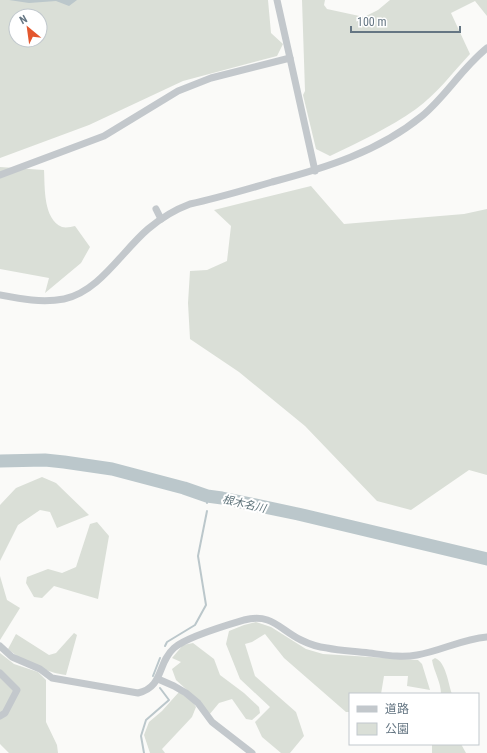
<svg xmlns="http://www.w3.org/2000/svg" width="487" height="753" font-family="'Roboto Condensed','Noto Sans JP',sans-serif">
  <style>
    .green { fill: #dadfd7; fill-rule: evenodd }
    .water { fill: #bbc7cb }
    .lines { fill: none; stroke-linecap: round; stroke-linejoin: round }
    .stream { stroke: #bbc7cb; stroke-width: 2 }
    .river { stroke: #bbc7cb; stroke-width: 13 }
    .minor { stroke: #c3c8cc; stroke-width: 7 }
    .labels { text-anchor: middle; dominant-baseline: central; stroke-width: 4; stroke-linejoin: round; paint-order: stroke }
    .water-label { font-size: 11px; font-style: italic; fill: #60757c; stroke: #fff }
  </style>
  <rect width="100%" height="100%" fill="#fafaf8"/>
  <g class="green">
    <path d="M0,0H268L271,33L283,44L277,56L183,81L89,125L0,158ZM16,16H40V40H16Z"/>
    <path d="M302,0H325L324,5L327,9L364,17L378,10L390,0H487V16L475,1L451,13L470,54C453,72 437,94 416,109C389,128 359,142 330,156L316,149L303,95L305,91Z"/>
    <path d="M0,167L44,170C45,187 43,219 62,227C66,228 71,227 75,226L90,247L81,263L45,293L49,278L0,269Z"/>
    <path d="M311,186L344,224L464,214L487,209V475L469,470L411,510L377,501L305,426L239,372L190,339L188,303L190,271L207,270L227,261L231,226L214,210Z"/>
    <path d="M42,477L56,483L89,515L57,528L50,512L40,510L18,525L0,561V505L16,488Z"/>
    <path d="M97,522L109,536L98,599L54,586L42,598L34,597L26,583L27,577L48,569L62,573L76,567L90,524Z"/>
    <path d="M0,576L7,600L20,608L0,640Z"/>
    <path d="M256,622L271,627L306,649L323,654L418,660L422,664L430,690L407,686L408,676H384L381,694H350V712H346L284,658L265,634L252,642L245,644L255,676L296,712L304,736L290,753H281L262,737L255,722L270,707L240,679L226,644L229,631L244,625Z"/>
    <path d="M74,633L77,635L66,675C48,673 22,661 8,649L16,634L49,655L56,653Z"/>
    <path d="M193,643L214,659L220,675L244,693L259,707L260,713L252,720L246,719L232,699L219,703L209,715L198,700L176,680L172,669L181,662L172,658L183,645Z"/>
    <path d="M0,653L14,664L38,672L46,680V722L57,745L58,753H9L0,744Z"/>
    <path d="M435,658C446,662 448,683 452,694H441C441,682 434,672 432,660Z"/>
    <path d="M179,692L192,701L196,707L192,717L162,749L165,753H150L144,735L149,722L162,711Z"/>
    <path d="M432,744H461L466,753H432Z"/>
  </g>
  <path class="water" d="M9,0H77L69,6L56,1L29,3Z"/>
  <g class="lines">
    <g class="stream">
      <path d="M207,503V496"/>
      <path d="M165,646L167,642L195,625L206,605L198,556L207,511"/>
      <path d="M153,676L160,658"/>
      <path d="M144,753L141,736L146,720L169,700L160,688"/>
    </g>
    <path class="river" d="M0,461L45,460L64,462L112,469L184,488L207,496L222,498L298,514L487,559"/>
    <g class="minor">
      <path d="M277,0L290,58"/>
      <path d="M0,175L104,136L178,91L211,78L290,58L315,171"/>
      <path d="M156,209L161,219"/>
      <path d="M0,295C21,299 42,303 64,299C99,292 122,251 148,229C161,218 174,210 190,204C218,198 245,190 272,182C325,168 378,152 422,116C446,96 462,68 487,48"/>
      <path d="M0,646L12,657L40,669L52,678L138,693C164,687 157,663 174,648C186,637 227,625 244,620C272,613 279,629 301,640C309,644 318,647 327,648C341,651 355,651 369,653C385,655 401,658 417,655C441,651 462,639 487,637"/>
      <path d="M0,673L17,690L5,713L0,716"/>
      <path d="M158,679L174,686L186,693L198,703L212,722L252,753"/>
    </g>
  </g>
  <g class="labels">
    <g class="water-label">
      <text transform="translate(244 504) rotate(13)">根木名川</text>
    </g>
  </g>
  <rect x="349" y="693" width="130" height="52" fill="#ffffff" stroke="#c1c8cd"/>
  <rect x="357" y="706" width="20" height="6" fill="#c3c8cc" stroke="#c1c8cd"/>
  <text x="385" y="713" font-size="12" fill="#657683">道路</text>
  <rect x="357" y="723" width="20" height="12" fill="#dadfd7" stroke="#c1c8cd"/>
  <text x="385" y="733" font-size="12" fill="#657683">公園</text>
  <g transform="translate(28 28) rotate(331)"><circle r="19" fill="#ffffff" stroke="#c1c8cd"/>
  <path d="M0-3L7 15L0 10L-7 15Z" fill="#e4572e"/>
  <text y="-6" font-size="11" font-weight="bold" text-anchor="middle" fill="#657683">N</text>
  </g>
  <path d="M351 26v6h109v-6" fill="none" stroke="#657683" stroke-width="2"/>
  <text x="357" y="26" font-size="12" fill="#657683" stroke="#ffffff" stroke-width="3" paint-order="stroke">100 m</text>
</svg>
